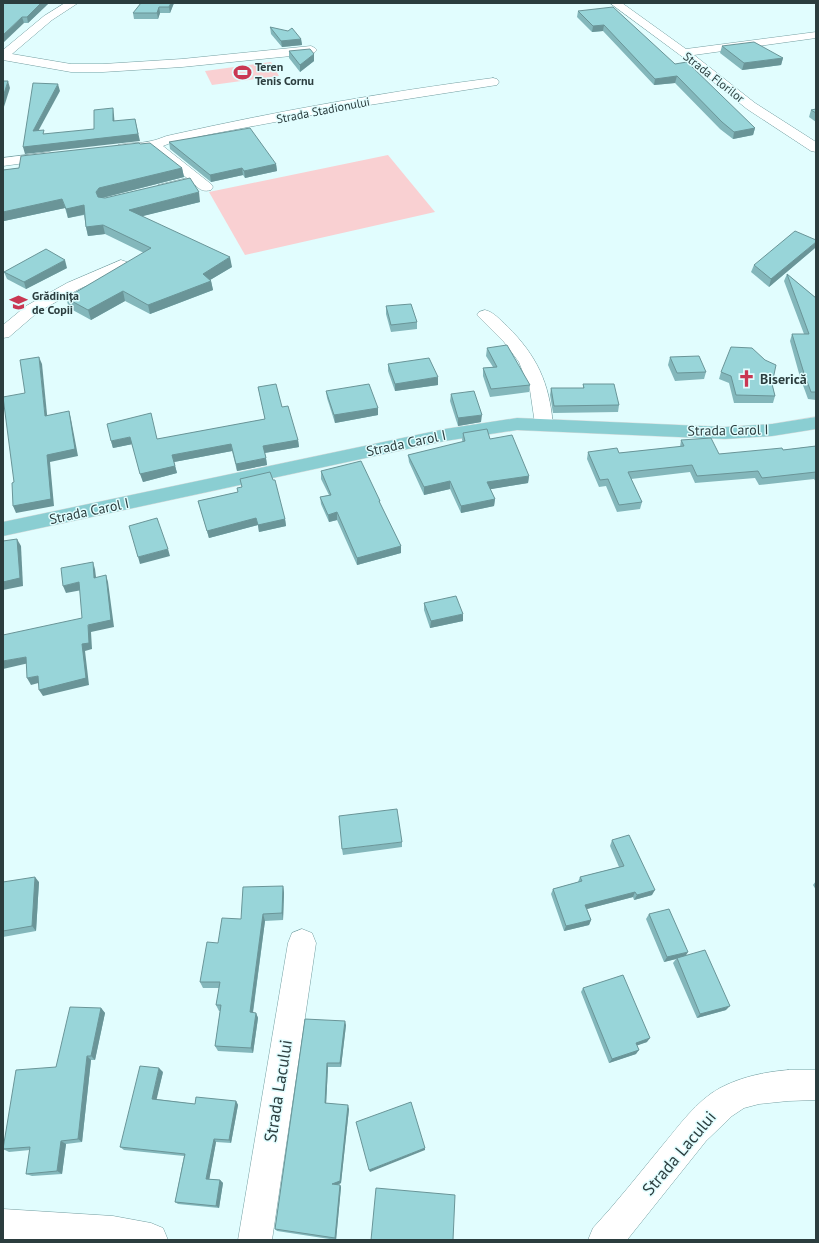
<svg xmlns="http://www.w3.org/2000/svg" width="819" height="1243" font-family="'PT Sans',sans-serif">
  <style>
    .green { fill: #f9d0d2 }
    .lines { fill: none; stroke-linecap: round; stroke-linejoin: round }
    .minor-casing { stroke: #739ea1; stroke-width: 1 }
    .major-casing { stroke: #d9dcdc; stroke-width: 1 }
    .minor { fill: #fff; fill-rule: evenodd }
    .major { fill: #8aced2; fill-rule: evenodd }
    .wall { fill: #83b7bb }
    .shaded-wall { fill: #6a9598 }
    .building { fill: #98d5d9; stroke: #6a9598 }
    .labels { text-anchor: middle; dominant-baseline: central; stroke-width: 3; stroke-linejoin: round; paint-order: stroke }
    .far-poi-label { font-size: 12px; font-weight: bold; fill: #2b3d3e; stroke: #e1fdfe; text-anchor: start }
    .far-street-label { font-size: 12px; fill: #2b3d3e; stroke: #e1fdfe }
    .poi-label { font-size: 14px; font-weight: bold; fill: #2b3d3e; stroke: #e1fdfe; text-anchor: start }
    .street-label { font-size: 14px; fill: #2b3d3e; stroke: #e1fdfe }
    .near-street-label { font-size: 17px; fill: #2b3d3e; stroke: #e1fdfe }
  </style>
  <rect width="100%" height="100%" fill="#e1fdfe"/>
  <g class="green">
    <path d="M271,62L279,76L212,85L205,71Z"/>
    <path d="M388,155L435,212L245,255L209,192Z"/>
  </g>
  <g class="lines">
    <defs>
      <g id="minor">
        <path d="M65,3H78L52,20L12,54L71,64H103L182,59L311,46L315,48L317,50L315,52L311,54L182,67L103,72H71L3,60V50L44,16Z"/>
        <path d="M610,3H622L686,49L816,32V38L694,55L755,103L816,142V152L811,151L747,109L680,55Z"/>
        <path d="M493,78L497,79L499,82L497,85L350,108L211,134L173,142L163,146L211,184L213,187L211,190C204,192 200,190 195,185L163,192L158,191L156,188L158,185L187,178L151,149L123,152L118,151L116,148L118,145C129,142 140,144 151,141C158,140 164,136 171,135C278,111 385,92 493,78Z"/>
        <path d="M49,152L54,153L56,156L54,159L3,166V158Z"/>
        <path d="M121,260L127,262L129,265L127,268L79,289L38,312L9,337L3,338V325L26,306L67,283Z"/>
        <path d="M485,310C494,312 500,320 507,326C537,356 549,382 553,424L551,428L544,430L537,428L535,424L530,390L519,362L504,342L477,315L479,312Z"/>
        <path d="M302,929L312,933L316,943L272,1240H238L288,943L292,933Z"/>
        <path d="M788,1070H816V1100L788,1101L759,1104L744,1108L732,1116L706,1141L627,1240H588L593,1228C617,1202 639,1174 662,1146C679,1126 696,1101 720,1088C741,1077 764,1072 788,1070Z"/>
        <path d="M3,1209L113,1216L151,1223L163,1228L168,1240H3Z"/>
      </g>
      <path id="major" d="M816,417V429L772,436L725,439L517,430L445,441L3,536V522L445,429L517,418L725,427L772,424Z"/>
    </defs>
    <use href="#minor" class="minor-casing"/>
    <use href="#major" class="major-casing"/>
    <use href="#minor" class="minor"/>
    <use href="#major" class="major"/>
  </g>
  <g class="wall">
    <path d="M3,3H49L28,23H24Z"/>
    <path d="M174,3L170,13H160L158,19H134L133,13Z"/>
    <path d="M578,11L675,64L755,128L753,135L733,139L720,129L675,83L654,85L603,31L592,32L577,17Z"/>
    <path d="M270,27L301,39L302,45L282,47L271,34Z"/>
    <path d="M722,46L783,58L781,65L742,70L720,53Z"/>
    <path d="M289,51L314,54V61L300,72L289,58Z"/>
    <path d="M816,109V122L809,117L811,110Z"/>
    <path d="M169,142L276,164L277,171L245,178L243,175L211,182L170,149Z"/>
    <path d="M140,144L182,168L184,177L102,198H105L200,202L142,216L232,267L210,280L211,281L213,290L150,314L125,301L91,320L69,308L66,298L144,253L105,234L88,236L86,227L84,215L68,218L65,208L4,221L3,220V170L19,168Z"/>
    <path d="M815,248L769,287L751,272L754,265Z"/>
    <path d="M67,268L26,289L7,279L4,272Z"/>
    <path d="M787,274L816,298V400L808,399L800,377L790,341L792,334H804L784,281Z"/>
    <path d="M386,306L417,322V329L391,332L386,314Z"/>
    <path d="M487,348L530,385L529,392L490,397L483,376V368L493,367L486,356Z"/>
    <path d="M670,357L706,372L704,379L675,381L668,365Z"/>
    <path d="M388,364L438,385L395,391L388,371Z"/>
    <path d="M721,372L772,384L775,396L773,403H734L729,383L719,379Z"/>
    <path d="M583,384L619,405L618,412L553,413L550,395L551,388H583Z"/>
    <path d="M258,387L282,407L298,440L299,447L265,453L267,465L237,471L232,451L174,462L177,473L143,482L132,444L113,448L111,441L158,439L265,419Z"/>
    <path d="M326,391L378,408V415L335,423L327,398Z"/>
    <path d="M451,394L481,422L458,426L450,401Z"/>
    <path d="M463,433L490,439L529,476L528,483L490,489L495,499L494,506L461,513L450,489L424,495L409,462L408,455L463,442L462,440Z"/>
    <path d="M681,440L719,454L783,450L816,446V482L814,479L759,485L755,478L695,483L690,472L631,479L642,502L640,509L617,512L606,486L599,487L587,459L588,452L619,453L680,447Z"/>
    <path d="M321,471L380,501V504L401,546V553L357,565L337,520L329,522L321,504L320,497L329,495L321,479Z"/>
    <path d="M240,479L273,480L285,519L286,526L259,532L258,525L209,538L198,501L238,492L242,487Z"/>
    <path d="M424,603L463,621L430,628L424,610Z"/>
    <path d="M612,840L652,895L634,900L633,897L587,909L591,920L589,925L564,931L551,894L553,889L578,882L580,877L619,867L610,846Z"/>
    <path d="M402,842V847L343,855L342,849Z"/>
    <path d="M816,881V890L813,885Z"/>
    <path d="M3,882H39L36,931L3,937Z"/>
    <path d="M283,886L284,893L283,920L265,921L253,1013H256L258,1018L253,1053L218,1051L215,1046L220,1011H219L216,1005L219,988H203L200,982L241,919Z"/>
    <path d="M649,914L685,956L726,1010L697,1018L673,963L676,959L664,962L646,919Z"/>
    <path d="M583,988L647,1042L637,1045L636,1054L609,1063L581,992Z"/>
    <path d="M101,1008L105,1013L95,1060H91L82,1142L66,1144L62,1174L32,1176L26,1174L30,1150L9,1152L3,1149L56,1067Z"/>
    <path d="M305,1019L346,1025L341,1067H328L326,1103L349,1109L341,1183L338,1185H340L341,1187L336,1240L277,1231L275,1229Z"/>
    <path d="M163,1072L156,1099L195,1104L236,1101L238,1105L231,1143L216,1142L209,1179L220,1180L223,1183L219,1208L178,1204L175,1202L184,1156L124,1150L120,1147Z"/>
  </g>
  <g class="shaded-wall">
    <path d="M41,3H49L28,23L27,17Z"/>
    <path d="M171,3H174L170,13L169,7Z"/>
    <path d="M159,7L160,13L158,19L157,13Z"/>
    <path d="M22,17L24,23L3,43V35Z"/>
    <path d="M604,25L603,31L592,32L593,26Z"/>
    <path d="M301,39L302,45L282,47L281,41Z"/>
    <path d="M314,54V61L300,72V65Z"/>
    <path d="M783,58L781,65L742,70L744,63Z"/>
    <path d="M677,76L675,83L654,85L655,79Z"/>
    <path d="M8,81L10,88L3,110V97Z"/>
    <path d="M58,84L60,91L35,137L33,131Z"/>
    <path d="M113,108L114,115L115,128L113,121Z"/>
    <path d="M135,119L140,141L25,154L23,147Z"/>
    <path d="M755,128L753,135L733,139L734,132Z"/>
    <path d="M276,164L277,171L245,178L244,171Z"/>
    <path d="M182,168L184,177L102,198L99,201L96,192L99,188Z"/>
    <path d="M242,168L243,175L211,182L210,175Z"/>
    <path d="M199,192L200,202L131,219L129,210Z"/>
    <path d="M62,199L65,208L4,221L3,212Z"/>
    <path d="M84,205L86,214L68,218L66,209Z"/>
    <path d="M103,225L105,234L88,236L86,227Z"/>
    <path d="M816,242L815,248L769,287L771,279Z"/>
    <path d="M230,257L232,267L205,283L203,274Z"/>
    <path d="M65,260L67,268L26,289L24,282Z"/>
    <path d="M211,281L213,290L150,314L148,305Z"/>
    <path d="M123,291L125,301L91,320L88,310Z"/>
    <path d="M39,357L42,364L48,424L45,416Z"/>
    <path d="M438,377V385L395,391V384Z"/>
    <path d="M378,408V415L335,423L334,415Z"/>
    <path d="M69,411L71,419L78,456L50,462L54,506L16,513L13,506L47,455Z"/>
    <path d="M482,415L481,422L458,426V418Z"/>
    <path d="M130,437L133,444L113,448L111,441Z"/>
    <path d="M298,440L299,447L264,453L263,446Z"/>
    <path d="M231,444L232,451L174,462L177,473L143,482L140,474L172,455Z"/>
    <path d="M266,458L267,465L237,471L236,464Z"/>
    <path d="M529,476L528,483L486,490L487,482Z"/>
    <path d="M450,481V489L424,495V487Z"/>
    <path d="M495,499L494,506L461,513V506Z"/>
    <path d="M337,512V520L329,522L328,515Z"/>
    <path d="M256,518L258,525L209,538L207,531Z"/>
    <path d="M285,519L286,526L259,532L258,525Z"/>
    <path d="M17,539L21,546L23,586L3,590V582Z"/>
    <path d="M401,546V553L357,565V558Z"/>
    <path d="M168,549L170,556L140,564L138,557Z"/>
    <path d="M93,562L95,569L97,585L94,578Z"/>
    <path d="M106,575L108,582L114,627L91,632L92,649L85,651L89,685L43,696L39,690L82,644Z"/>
    <path d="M79,582L82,590L66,593L63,586Z"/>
    <path d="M463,614V621L430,628L431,621Z"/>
    <path d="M26,657L29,663L3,669V661Z"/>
    <path d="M38,676L42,682L31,685L27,678Z"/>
    <path d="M35,877L39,882L36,931L32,926Z"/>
    <path d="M283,886L284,893L283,920L282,913Z"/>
    <path d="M655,890L652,895L634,900L637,895Z"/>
    <path d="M635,892L633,897L583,910L585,905Z"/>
    <path d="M263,914L265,921L252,1018L250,1012Z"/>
    <path d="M591,920L589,925L564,931L566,926Z"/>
    <path d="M688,952L685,957L677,958L676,959L664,962L667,957Z"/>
    <path d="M730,1006L726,1010L697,1018L700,1014Z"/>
    <path d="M101,1008L105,1013L95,1060L91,1056Z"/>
    <path d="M256,1013L258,1018L253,1053L251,1048Z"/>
    <path d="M345,1021L346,1025L341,1067L340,1063Z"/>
    <path d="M650,1038L647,1042L633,1047L636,1043Z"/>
    <path d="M639,1050L636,1054L609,1063L612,1059Z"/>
    <path d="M87,1056L91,1060L82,1142L78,1139Z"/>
    <path d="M327,1063L328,1067L326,1106L325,1103Z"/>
    <path d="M159,1068L163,1072L156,1102L152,1099Z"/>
    <path d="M236,1101L238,1105L231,1143L229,1140Z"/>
    <path d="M348,1105L349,1109L341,1183L333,1186L332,1184Z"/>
    <path d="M214,1139L216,1142L209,1181L206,1179Z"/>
    <path d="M61,1141L66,1144L62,1174L57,1171Z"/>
    <path d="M425,1148V1150L370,1172L369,1170Z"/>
    <path d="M220,1180L223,1183L219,1208L216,1206Z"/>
    <path d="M340,1185L341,1187L336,1240L335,1238Z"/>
  </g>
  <g class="building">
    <path d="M3,3H41L27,17H22L3,35Z"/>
    <path d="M141,3H171L169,7H159L157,13H133Z"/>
    <path d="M613,7L675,64L687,62L755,128L734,132L722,122L677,76L655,79L604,25L593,26L578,11Z"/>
    <path d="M270,27L288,31L292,28L301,39L281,41Z"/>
    <path d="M754,42L783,58L744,63L722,46Z"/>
    <path d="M310,49L314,54L300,65L289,51Z"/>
    <path d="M3,81H8L3,97Z"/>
    <path d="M33,83L58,84L33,131L44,130L43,134L94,129V110L113,108V121L135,119L138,134L23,147Z"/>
    <path d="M816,109V113L811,110Z"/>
    <path d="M250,128L276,164L244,171L242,168L210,175L169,142Z"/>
    <path d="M139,143L140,144L150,143L182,168L99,188L96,192L98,197L105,198L190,178L199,192L129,210L230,257L203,274L211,281L148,305L123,291L88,310L66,298L151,248L103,225L86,227L84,205L66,209L62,199L3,212V170L19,168L21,156Z"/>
    <path d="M795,231L816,240V242L771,279L754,265Z"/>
    <path d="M46,249L65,260L24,282L4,272Z"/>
    <path d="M787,274L816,298V392H811L803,370L792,334H809Z"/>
    <path d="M411,304L417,322L391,325L386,306Z"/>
    <path d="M507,345L530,385L491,389L483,368L497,367L487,348Z"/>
    <path d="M731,347L752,348L765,360L776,365L772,384L775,396L736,395L731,376L721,372Z"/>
    <path d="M699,356L706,372L677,373L670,357Z"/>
    <path d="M39,357L45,416L69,411L75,449L47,455L51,499L13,506L12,483L14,482L3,397L25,393L20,360Z"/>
    <path d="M429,358L438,377L395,384L388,364Z"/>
    <path d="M276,384L282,407L288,406L298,440L263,446L266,458L236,464L231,444L172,455L175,466L140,474L130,437L111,441L107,424L151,413L157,439L265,419L258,387Z"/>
    <path d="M369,384L378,408L334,415L326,391Z"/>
    <path d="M583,384H614L619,405L554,406L551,388H584Z"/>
    <path d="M474,391L482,415L458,418L451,394Z"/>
    <path d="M487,429L490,439L512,435L529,476L487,482L495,499L461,506L450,481L424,487L408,455L465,441L463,433Z"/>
    <path d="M711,438L719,454L782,448L783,450L816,446V472L762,478L758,471L697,476L692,465L628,472L642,502L619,505L608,479L600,480L588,452L617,448L619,453L684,446L681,440Z"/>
    <path d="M361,461L380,501H379L401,546L357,558L337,512L328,515L320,497L331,495L321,471Z"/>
    <path d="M270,472L273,480H275L285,519L258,525L256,518L207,531L198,501L238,492L237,488L242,487L240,479Z"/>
    <path d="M157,518L168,549L138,557L129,526Z"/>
    <path d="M17,539L20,578L3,582V541Z"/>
    <path d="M93,562L94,578L106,575L111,620L88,625L89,643L82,644L86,678L39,690L38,676L27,678L26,657L3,661V635L82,618L79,582L63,586L61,568Z"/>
    <path d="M456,596L463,614L431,621L424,603Z"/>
    <path d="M397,809L402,842L342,849L339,816Z"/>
    <path d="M629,835L655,890L637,895L635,892L585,905L591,920L566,926L553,889L582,881L580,877L624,866L612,840Z"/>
    <path d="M35,877L32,926L3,931V882Z"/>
    <path d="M283,886L282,913L263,914L250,1012L256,1013L251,1048L215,1046L221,1005H216L220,982H200L207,942L218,943L222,918L241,919L243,887Z"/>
    <path d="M669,909L688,952L667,957L649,914Z"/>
    <path d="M705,950L730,1006L700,1014L677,958Z"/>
    <path d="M623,975L650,1038L636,1043L639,1050L612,1059L583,988Z"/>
    <path d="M70,1007L101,1008L91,1056H87L78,1139L61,1141L57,1171L26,1174L30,1147L3,1149L16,1070L56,1067Z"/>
    <path d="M305,1019L345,1021L340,1063H327L325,1103L348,1105L340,1181L332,1184L340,1185L335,1238L275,1229Z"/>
    <path d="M140,1066L159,1068L152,1099L195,1104L196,1097L236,1101L229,1140L214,1139L206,1179L220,1180L216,1206L175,1202L185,1154L120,1147Z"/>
    <path d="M411,1102L425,1148L369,1170L356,1122Z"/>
    <path d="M376,1188L455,1195L453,1240H371Z"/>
  </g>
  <defs>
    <symbol id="stadium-bare" viewBox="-9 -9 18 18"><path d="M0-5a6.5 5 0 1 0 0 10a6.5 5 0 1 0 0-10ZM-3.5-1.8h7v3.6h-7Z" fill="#c93853" stroke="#e1fdfe" stroke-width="2.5" paint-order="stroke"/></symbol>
    <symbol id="school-bare" viewBox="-9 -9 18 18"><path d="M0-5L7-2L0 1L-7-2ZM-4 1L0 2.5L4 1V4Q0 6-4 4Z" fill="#c93853" stroke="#e1fdfe" stroke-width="2.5" paint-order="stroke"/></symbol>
    <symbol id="church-bare" viewBox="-9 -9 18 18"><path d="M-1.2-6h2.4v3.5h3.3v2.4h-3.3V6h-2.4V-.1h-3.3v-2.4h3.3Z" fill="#c93853" stroke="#e1fdfe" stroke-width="2.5" paint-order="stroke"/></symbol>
  </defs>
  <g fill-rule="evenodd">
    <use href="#stadium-bare" x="230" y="60" width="25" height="25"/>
    <use href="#school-bare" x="6" y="290" width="25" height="25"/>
    <use href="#church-bare" x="734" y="366" width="25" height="25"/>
  </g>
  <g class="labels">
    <g class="far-poi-label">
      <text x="255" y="66">Teren<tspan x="255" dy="14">Tenis Cornu</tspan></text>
      <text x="32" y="295">Grădinița<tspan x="32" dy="14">de Copii</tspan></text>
    </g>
    <g class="far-street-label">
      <text transform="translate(714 77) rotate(38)">Strada Florilor</text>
      <text transform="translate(323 110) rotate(-11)">Strada Stadionului</text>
    </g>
    <g class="poi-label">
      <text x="760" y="379">Biserică</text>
    </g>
    <g class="street-label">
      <text transform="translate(728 430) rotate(-1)">Strada Carol I</text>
      <text transform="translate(406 443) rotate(-12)">Strada Carol I</text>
      <text transform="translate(89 511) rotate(-12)">Strada Carol I</text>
    </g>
    <g class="near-street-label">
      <text transform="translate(278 1091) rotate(-81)">Strada Lacului</text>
      <text transform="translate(679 1153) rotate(-50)">Strada Lacului</text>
    </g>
  </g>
  <rect width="819" height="1243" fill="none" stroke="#2b3d3e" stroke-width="8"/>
</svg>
